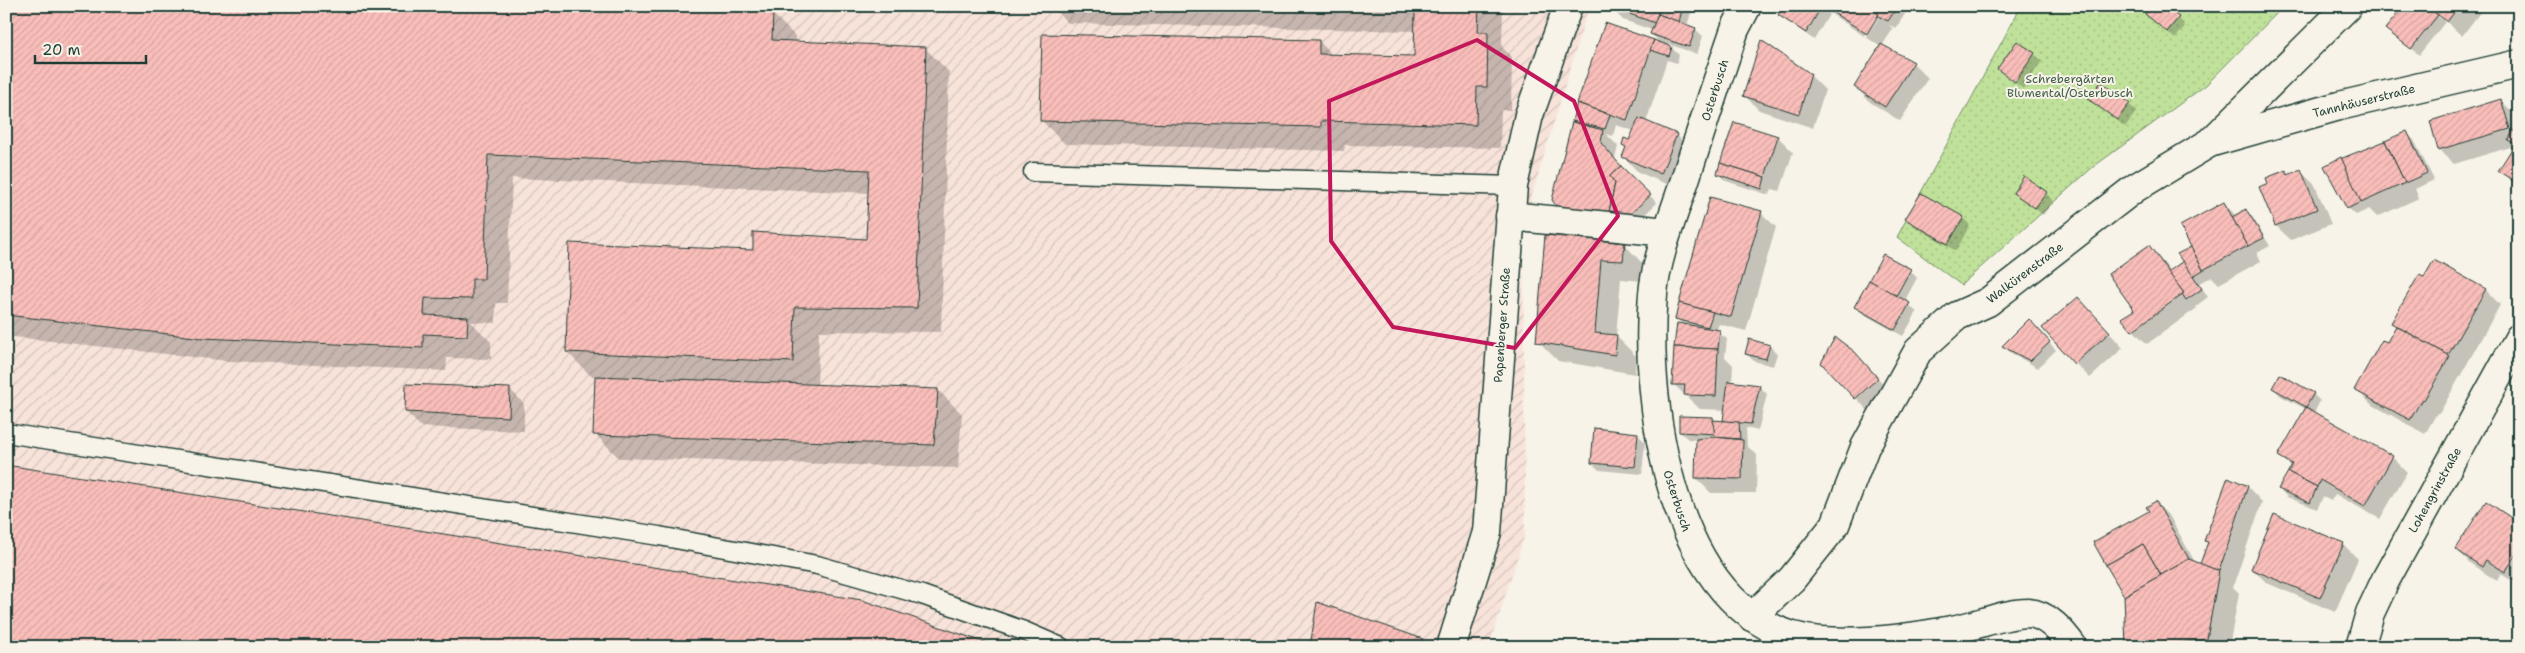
<svg xmlns="http://www.w3.org/2000/svg" width="2525" height="653" font-family="'Shantell Sans',sans-serif">
  <style>
    .industrial { fill: url(#industrial-furrows) }
    .grass { fill: url(#grass-dots); stroke: #708f67 }
    .shadow { fill: #0003 }
    .building { fill: url(#building-hatch); stroke: #1f3d34 }
    .lines { fill: none; stroke-linecap: round; stroke-linejoin: round }
    .lane-casing { stroke: #1f3d34; stroke-width: 21 }
    .street-casing { stroke: #1f3d34; stroke-width: 31 }
    .lane { stroke: #f7f3e8; stroke-width: 18 }
    .street { stroke: #f7f3e8; stroke-width: 28 }
    .marked { fill: none; stroke: #c2185b; stroke-width: 4; stroke-linejoin: round }
    .labels { text-anchor: middle; dominant-baseline: central; stroke-width: 4; stroke-linejoin: round; paint-order: stroke }
    .park-label { font-size: 12px; fill: #3f5e48; stroke: #f7f3e8 }
    .street-label { font-size: 12px; fill: #1f3d34; stroke: #f7f3e8 }
  </style>
  <defs>
    <pattern id="industrial-furrows" width="10" height="10" patternUnits="userSpaceOnUse" patternTransform="scale(1.25)"><rect width="10" height="10" fill="#f8e3da"/><path d="M-1 1l2-2M0 10L10 0M9 11l2-2" fill="none" stroke="#d4c4bc"/></pattern>
    <pattern id="grass-dots" width="8" height="8" patternUnits="userSpaceOnUse" patternTransform="scale(1.25)"><rect width="8" height="8" fill="#c0e19a"/><path d="M2 2h.1M6 6h.1" fill="none" stroke="#a5c285" stroke-width="1.8" stroke-linecap="round"/></pattern>
    <pattern id="building-hatch" width="6" height="6" patternUnits="userSpaceOnUse" patternTransform="scale(1.25)"><rect width="6" height="6" fill="#fabeba"/><path d="M-1 1l2-2M0 6l6-6M5 7l2-2" fill="none" stroke="#d6a4a0"/></pattern>
  </defs>
  <rect width="100%" height="100%" fill="#f7f3e8"/>
  <filter id="ink" filterUnits="userSpaceOnUse"><feTurbulence type="fractalNoise" baseFrequency=".02" numOctaves="2"/><feDisplacementMap in="SourceGraphic" scale="10" xChannelSelector="R" yChannelSelector="G"/><feConvolveMatrix kernelMatrix="1 2 1 2 8 2 1 2 1" color-interpolation-filters="sRGB"/></filter>
  <g filter="url(#ink)">
    <path class="industrial" d="M6,6H1589L1523,225L1525,534L1489,647H6Z"/>
    <path class="grass" d="M2021,6H2284L2206,85L2093,167L1961,285L1897,237Z"/>
    <g class="shadow">
      <path d="M6,6L772,13L796,37V43L925,48L949,72L941,332L819,331L817,386L938,390L962,414L958,468L619,458L595,434L596,376H591L567,352L755,251L867,240L869,193L512,178L507,303H496V323L471,322L491,342V359L447,358L446,371L228,361L6,336Z"/>
      <path d="M1051,6H1503L1502,47L1512,57L1511,110H1501L1500,148L1345,145L1344,151L1065,144L1041,120L1319,41L1333,56L1415,58L1416,31L1068,23Z"/>
      <path d="M1609,6H1693L1687,26L1695,29L1703,36L1697,54L1668,44L1679,55L1677,63L1667,60L1646,122L1677,135L1691,150L1676,188L1638,172L1624,157L1627,149L1623,145L1630,142L1634,131L1616,125L1613,136L1606,134L1618,146L1615,159L1657,203L1638,221L1623,227L1558,206L1578,125L1574,120L1578,103L1605,25L1662,44L1651,34L1652,30L1623,20Z"/>
      <path d="M1785,6H1910L1896,28L1889,25L1893,29L1882,46L1913,63L1928,78L1900,121L1870,102L1856,87L1881,47L1866,37L1879,17L1877,15L1864,36L1830,13L1814,40L1779,15Z"/>
      <path d="M1996,6H2009L2002,13Z"/>
      <path d="M2425,6L2445,22L2419,55L2395,36Z"/>
      <path d="M2429,6H2485L2462,36Z"/>
      <path d="M2147,14L2178,18L2185,26L2175,39Z"/>
      <path d="M2034,54L2042,61L2023,89L1998,69Z"/>
      <path d="M1810,75L1825,90L1813,128L1759,110L1744,95Z"/>
      <path d="M2102,83L2137,111L2125,127L2090,99Z"/>
      <path d="M2501,101L2516,115L2519,125V188L2500,171L2514,146L2454,164L2440,150L2431,122Z"/>
      <path d="M1735,124L1778,137L1793,152L1780,191L1772,189L1769,195L1726,181L1718,174Z"/>
      <path d="M2406,132L2414,140L2434,180L2415,189L2419,198L2377,217L2369,209L2356,215L2348,208L2341,161Z"/>
      <path d="M2286,171L2290,175L2300,171L2315,185L2331,224L2291,240L2276,226L2260,187L2270,184Z"/>
      <path d="M2014,192L2046,193L2053,201L2043,215Z"/>
      <path d="M2224,203L2236,216L2246,210L2253,218L2270,246L2257,253L2261,261L2219,284L2212,277L2199,283L2208,297L2196,306L2197,308L2147,344L2133,330L2149,247L2171,271L2184,261L2190,248Z"/>
      <path d="M1761,213L1776,227L1746,331L1719,324L1716,331L1727,339L1725,357L1733,365L1732,383L1759,386L1767,394L1758,431L1746,428L1747,446L1757,455L1756,493H1711L1696,478L1697,440L1688,439L1680,432L1712,419L1715,422H1725L1726,410L1700,409L1673,384L1683,325L1677,319Z"/>
      <path d="M1963,218L1970,225L1956,251L1914,226L1907,219Z"/>
      <path d="M1546,236L1624,244L1644,265L1643,281L1621,279L1616,336L1636,356L1635,374L1558,361L1538,341Z"/>
      <path d="M2434,261L2486,290L2500,305L2439,414L2437,413L2425,434L2371,404L2356,389L2397,327L2393,322L2424,279Z"/>
      <path d="M1910,270L1917,278L1904,302L1917,312L1903,336L1863,314L1855,306Z"/>
      <path d="M2092,313L2123,348L2090,378L2075,363Z"/>
      <path d="M2036,328L2056,350L2038,368L2011,353L2004,346Z"/>
      <path d="M1770,346L1777,354L1773,366L1754,361L1746,354Z"/>
      <path d="M1854,353L1892,393L1870,413L1823,362Z"/>
      <path d="M2273,388L2313,394L2320,401L2314,413L2392,457L2407,472L2380,519L2335,494L2331,501L2323,497L2317,509L2287,497L2280,489L2292,468L2280,456L2306,409L2281,396Z"/>
      <path d="M510,389L524,404V431L421,427L406,412Z"/>
      <path d="M1637,434L1645,442L1642,474L1599,470L1592,463Z"/>
      <path d="M2228,479L2248,487L2262,502L2233,587L2239,593L2229,647H2127L2151,511L2156,503L2170,517L2196,564L2205,567L2209,543L2206,541Z"/>
      <path d="M2519,524V585L2501,574L2497,581L2471,564L2456,549Z"/>
      <path d="M2343,544L2358,559L2335,612L2267,583L2252,569Z"/>
      <path d="M1422,640L1428,647H1311Z"/>
    </g>
    <g class="building">
      <path d="M6,6H571L773,12L772,40L926,47L917,308L795,307L793,362L566,352L569,243L753,250V232L866,239L869,170L488,155L484,279H472V299L425,298L424,315L468,317L467,336L423,334V348L203,338L6,315Z"/>
      <path d="M1333,6H1479L1478,32H1488L1487,87H1477L1476,125L1321,121V127L1040,121L1042,34L1319,40V54L1414,56L1415,8Z"/>
      <path d="M1607,6H1660L1655,23Z"/>
      <path d="M1660,6H1683L1679,22L1658,14Z"/>
      <path d="M1783,6H1822L1806,33L1778,15Z"/>
      <path d="M1827,6H1868L1879,14L1867,34L1832,12L1833,10Z"/>
      <path d="M1868,6H1898L1888,21L1878,16L1879,14Z"/>
      <path d="M2151,6H2165L2179,17L2167,32L2145,14Z"/>
      <path d="M2404,6H2427L2438,15L2411,49L2385,29Z"/>
      <path d="M2427,6H2459L2447,22Z"/>
      <path d="M1658,14L1696,28L1689,47L1650,34Z"/>
      <path d="M1605,23L1654,40L1627,120L1577,103Z"/>
      <path d="M1654,40L1672,47L1669,56L1650,50Z"/>
      <path d="M1761,40L1811,74L1799,114L1743,96Z"/>
      <path d="M2017,41L2035,53L2015,82L1997,69Z"/>
      <path d="M1881,44L1914,62L1885,107L1854,87Z"/>
      <path d="M2101,82L2130,103L2117,120L2088,99Z"/>
      <path d="M2501,99L2510,129L2438,150L2430,121Z"/>
      <path d="M1577,103L1610,115L1605,129L1572,121Z"/>
      <path d="M1639,118L1677,134L1661,174L1622,157L1626,147L1622,145L1624,138L1629,140Z"/>
      <path d="M1572,122L1603,130L1601,143L1621,166L1610,176L1615,183L1609,212L1557,207L1552,200Z"/>
      <path d="M1734,122L1778,136L1765,177L1720,163Z"/>
      <path d="M2519,122V184L2498,171L2515,144L2508,140Z"/>
      <path d="M2407,131L2427,173L2405,183L2385,141Z"/>
      <path d="M2385,141L2405,183L2361,203L2340,159Z"/>
      <path d="M2341,157L2361,202L2347,209L2324,166Z"/>
      <path d="M1720,163L1765,177L1762,189L1717,174Z"/>
      <path d="M1621,166L1651,195L1630,214L1609,212L1615,183L1610,176Z"/>
      <path d="M2301,169L2317,209L2275,226L2259,187L2268,183L2266,178L2286,170L2288,175Z"/>
      <path d="M2024,176L2047,192L2035,208L2013,193Z"/>
      <path d="M1921,193L1964,217L1948,244L1905,219Z"/>
      <path d="M1710,197L1762,211L1731,317L1679,303Z"/>
      <path d="M2224,202L2248,246L2203,270L2180,226Z"/>
      <path d="M2246,209L2264,238L2248,246L2232,217Z"/>
      <path d="M1545,235L1625,243L1623,261L1601,260L1595,333L1617,335L1615,355L1536,342Z"/>
      <path d="M2149,245L2184,293L2132,331L2121,318L2134,310L2108,274Z"/>
      <path d="M2191,247L2203,270L2193,276L2177,254Z"/>
      <path d="M1883,254L1911,269L1896,296L1869,280Z"/>
      <path d="M2434,260L2486,289L2448,355L2391,323L2419,275L2424,277Z"/>
      <path d="M2183,261L2202,289L2186,300L2182,294L2184,293L2168,272Z"/>
      <path d="M1869,280L1910,303L1895,330L1854,307Z"/>
      <path d="M2078,297L2110,332L2074,364L2042,328Z"/>
      <path d="M1679,303L1713,312L1708,327L1675,319Z"/>
      <path d="M2029,319L2050,342L2030,361L2002,346Z"/>
      <path d="M1677,323L1720,330L1718,349L1674,347Z"/>
      <path d="M2396,326L2450,356L2424,400L2422,399L2410,420L2354,390L2382,340L2387,342Z"/>
      <path d="M1835,337L1855,352L1878,378L1855,399L1821,363Z"/>
      <path d="M1749,339L1770,345L1766,359L1745,354Z"/>
      <path d="M1674,347L1718,349L1716,396L1684,395L1685,385H1672Z"/>
      <path d="M2280,374L2314,393L2306,407L2272,388Z"/>
      <path d="M595,376L938,389L934,445L593,435Z"/>
      <path d="M1728,381L1760,385L1751,424L1723,421Z"/>
      <path d="M406,384L510,388L509,417L405,412Z"/>
      <path d="M2306,407L2393,456L2365,506L2320,480L2317,487L2288,472L2292,464L2278,456Z"/>
      <path d="M1679,416L1713,417L1715,434L1679,432Z"/>
      <path d="M1713,420L1739,422L1740,439L1715,437Z"/>
      <path d="M1594,428L1638,433L1635,467L1591,463Z"/>
      <path d="M1715,437L1743,440L1742,479L1695,478L1696,439Z"/>
      <path d="M2519,442V459L2512,455Z"/>
      <path d="M6,465L862,600L998,647H6Z"/>
      <path d="M2288,472L2317,487L2310,503L2278,489Z"/>
      <path d="M2228,477L2248,486L2219,571L2200,564L2208,542L2204,541Z"/>
      <path d="M2156,501L2189,559L2161,575L2143,544L2106,565L2093,542L2149,511L2146,507Z"/>
      <path d="M2486,501L2519,523V551L2505,572L2486,560L2482,567L2455,549Z"/>
      <path d="M2274,514L2344,543L2320,598L2251,569Z"/>
      <path d="M2143,544L2161,575L2124,596L2106,565Z"/>
      <path d="M2189,559L2219,571L2207,639L2154,647H2126L2124,596Z"/>
      <path d="M1317,602L1423,639L1420,647H1310Z"/>
    </g>
    <g class="lines">
      <defs>
        <g id="lane">
          <path d="M1033,172L1513,186"/>
          <path d="M6,433L659,536L817,565L922,595L1024,631L1061,647"/>
        </g>
        <g id="street">
          <path d="M1747,6L1735,29C1717,81 1700,134 1683,186C1672,219 1656,259 1653,294C1643,408 1674,630 1821,641C1864,644 1911,638 1952,630C1976,626 2005,613 2028,613C2048,614 2063,633 2073,647"/>
          <path d="M2212,142L2339,106L2519,64"/>
          <path d="M1510,216L1667,232"/>
          <path d="M1752,617L1792,579L1835,525L1865,447L1918,351L1957,316L1988,302L2135,188L2211,142L2348,6"/>
          <path d="M1451,647L1487,532L1513,186L1529,115L1568,6"/>
          <path d="M2360,647L2370,613L2386,579L2519,338"/>
        </g>
      </defs>
      <use href="#lane" class="lane-casing"/>
      <use href="#street" class="street-casing"/>
      <use href="#lane" class="lane"/>
      <use href="#street" class="street"/>
    </g>
  </g>
  <path class="marked" d="M1477,40L1574,101L1618,216L1515,348L1393,327L1331,241L1329,101Z"/>
  <g class="labels">
    <g class="park-label">
      <text x="2070" y="79">Schrebergärten<tspan x="2070" dy="14">Blumental/Osterbusch</tspan></text>
    </g>
    <g class="street-label">
      <text transform="translate(1715 90) rotate(-72)">Osterbusch</text>
      <text transform="translate(2364 101) rotate(-14)">Tannhäuserstraße</text>
      <text transform="translate(2025 273) rotate(-37)">Walkürenstraße</text>
      <text transform="translate(1502 325) rotate(-86)">Papenberger Straße</text>
      <text transform="translate(2435 490) rotate(-61)">Lohengrinstraße</text>
      <text transform="translate(1677 501) rotate(72)">Osterbusch</text>
    </g>
  </g>
  <rect width="2525" height="653" fill="none" stroke="#f7f3e8" stroke-width="25"/>
  <rect x="12" y="12" width="2500" height="628" fill="none" stroke="#1f3d34" stroke-width="2" filter="url(#ink)"/>
  <path d="M35 55v8h111v-8" fill="none" stroke="#1f3d34" stroke-width="2.5"/>
  <text x="42" y="55" font-size="15" fill="#1f3d34" stroke="#f7f3e8" stroke-width="4" paint-order="stroke">20 m</text>
</svg>
